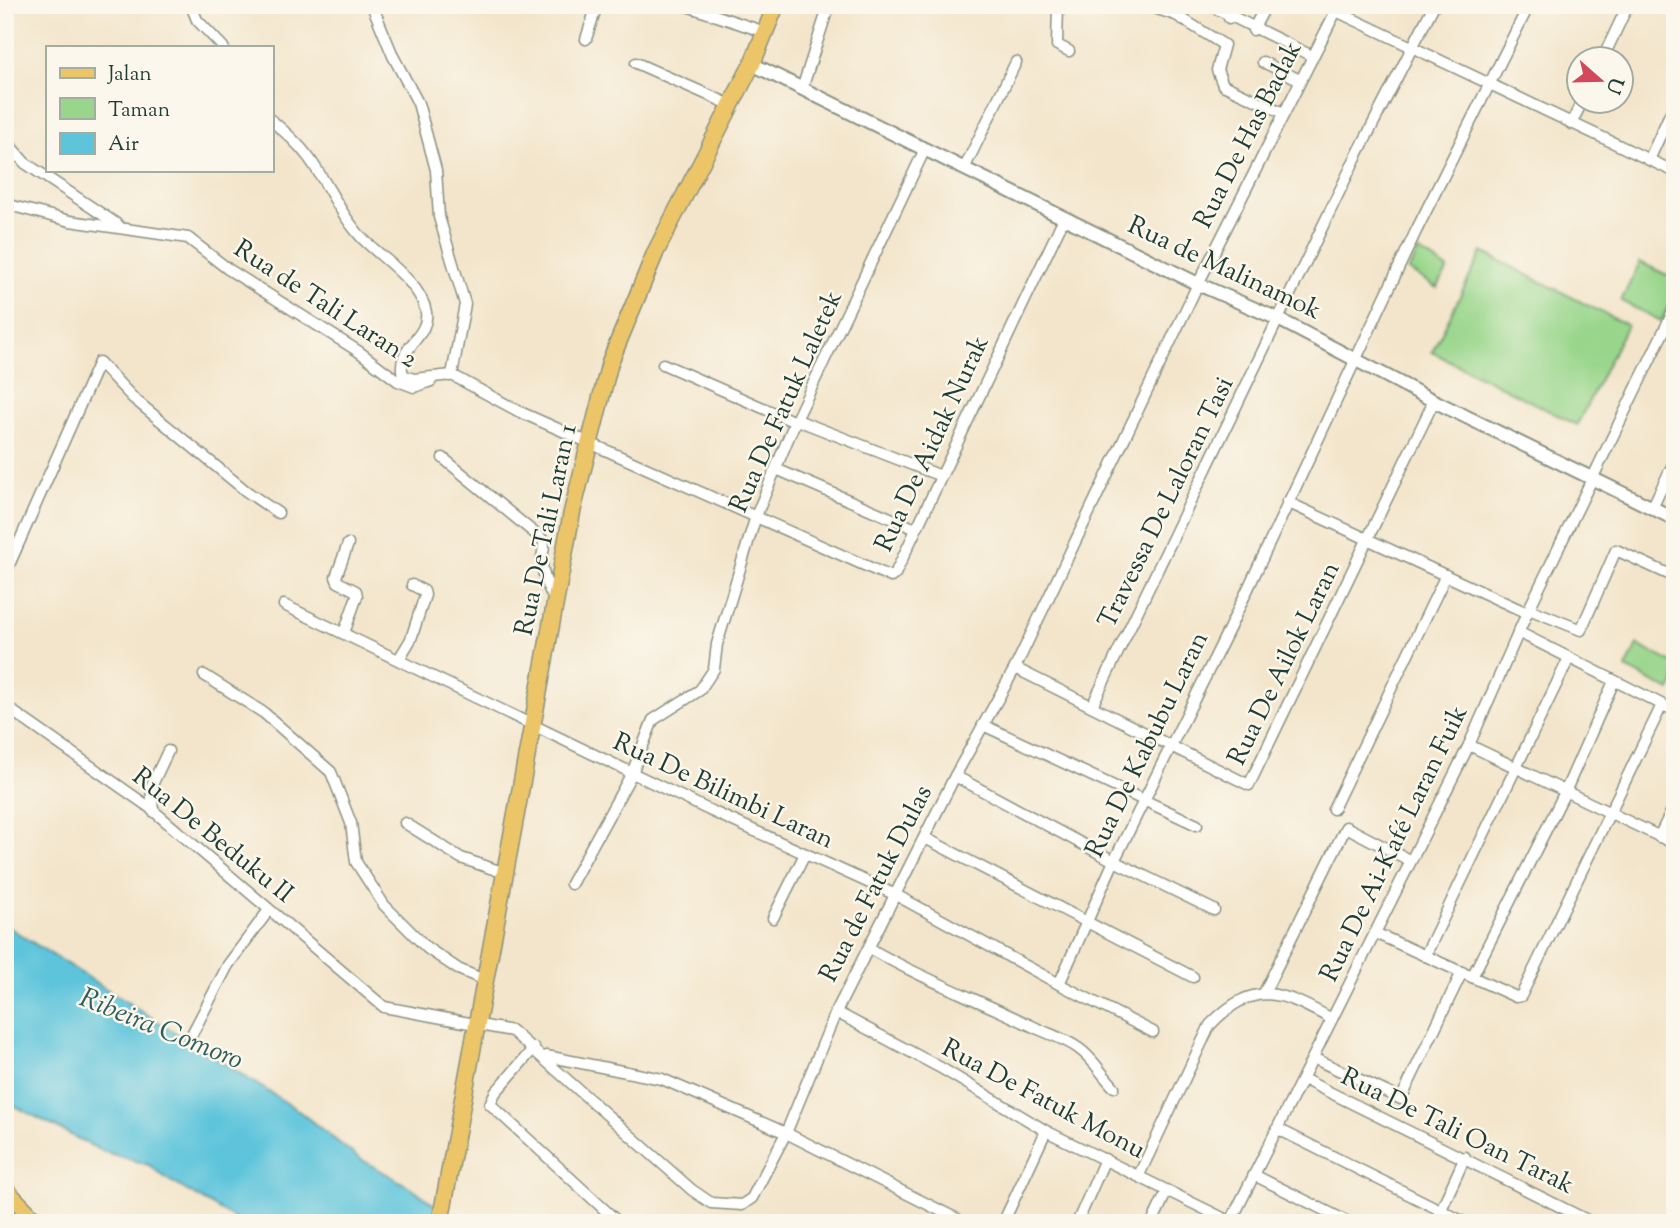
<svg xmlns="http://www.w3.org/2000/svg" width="1680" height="1228" font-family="'Sorts Mill Goudy',serif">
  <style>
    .green { fill: #99d68b; stroke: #5c8a60; stroke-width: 2 }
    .water { fill: #5dc4db; stroke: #3e8088; stroke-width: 2 }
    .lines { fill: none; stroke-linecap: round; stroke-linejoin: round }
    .minor-casing { stroke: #899180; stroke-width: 13 }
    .tertiary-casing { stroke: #899180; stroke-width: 16 }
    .primary-casing { stroke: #899180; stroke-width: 19 }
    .minor { stroke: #fff; stroke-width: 10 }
    .tertiary { stroke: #fff; stroke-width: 12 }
    .primary { stroke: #ecc569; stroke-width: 16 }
    .labels { text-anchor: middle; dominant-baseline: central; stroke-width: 5; stroke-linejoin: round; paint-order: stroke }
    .street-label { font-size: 26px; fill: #1f3d34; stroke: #fbf7ec }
    .water-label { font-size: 28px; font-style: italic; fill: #2e5f5e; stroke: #fbf7ec }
  </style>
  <rect width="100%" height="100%" fill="#fbf7ec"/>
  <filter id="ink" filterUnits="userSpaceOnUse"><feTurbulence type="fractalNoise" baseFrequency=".0143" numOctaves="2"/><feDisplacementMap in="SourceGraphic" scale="14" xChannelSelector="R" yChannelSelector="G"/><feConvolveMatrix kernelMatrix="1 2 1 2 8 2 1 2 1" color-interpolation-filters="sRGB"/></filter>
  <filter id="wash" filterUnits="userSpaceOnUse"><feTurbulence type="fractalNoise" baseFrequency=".00686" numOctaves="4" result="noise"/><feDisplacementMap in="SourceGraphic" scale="28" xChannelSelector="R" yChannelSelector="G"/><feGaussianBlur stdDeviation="1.57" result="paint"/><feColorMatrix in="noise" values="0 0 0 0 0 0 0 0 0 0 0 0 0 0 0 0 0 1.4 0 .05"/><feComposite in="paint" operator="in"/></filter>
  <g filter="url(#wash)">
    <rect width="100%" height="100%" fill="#f3e5cb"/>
    <g class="green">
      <path d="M1419,251L1448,269L1437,288L1408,270Z"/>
      <path d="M1482,252L1627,325L1577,425L1432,352Z"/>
      <path d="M1640,262L1675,279V293L1661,321L1621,301Z"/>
      <path d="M1637,645L1675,664V681L1670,691L1626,668Z"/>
    </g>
    <path class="water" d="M5,925L296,1109L357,1157L415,1190L458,1223H242L167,1179L149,1165L102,1151L5,1101Z"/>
  </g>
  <g filter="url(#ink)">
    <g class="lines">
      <defs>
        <g id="minor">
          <path d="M191,5L197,20L223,47"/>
          <path d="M372,5L393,56L418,103L436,170L439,217L465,304L452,375L449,376"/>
          <path d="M684,5L765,32"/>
          <path d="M1058,5L1057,45L1069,51"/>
          <path d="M1145,5L1176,15L1180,5"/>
          <path d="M1209,5L1312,56"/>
          <path d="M1336,11L1675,172"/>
          <path d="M1176,15L1224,45L1217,70L1223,85L1284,113"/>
          <path d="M1229,18L1235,5"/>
          <path d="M1253,30L1266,5"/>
          <path d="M586,39L597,5"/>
          <path d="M1602,60L1628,5"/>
          <path d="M1263,62L1300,80"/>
          <path d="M636,63L731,105"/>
          <path d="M802,89L829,5"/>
          <path d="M271,120C285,132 298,143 309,158C328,184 341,216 363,239C383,259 421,283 426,312C430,337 395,348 403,375L413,379L452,375L520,412L891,577L895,574L1064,218"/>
          <path d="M1571,124L1582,102"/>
          <path d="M5,134L12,148L25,163L118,225"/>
          <path d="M1649,160L1675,103"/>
          <path d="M964,169L1016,62"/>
          <path d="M5,204L70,221L188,238L228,269L358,351L398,381L414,387L431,381"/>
          <path d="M663,364L795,422"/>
          <path d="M797,420L941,476"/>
          <path d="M443,458L543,540C546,548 541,554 542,562C542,576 549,588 554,600"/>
          <path d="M776,469L916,529"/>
          <path d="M1287,502L1527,613"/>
          <path d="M1652,508L1675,460"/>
          <path d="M5,574L99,362L133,398L246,491L278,513"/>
          <path d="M284,605L709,810L896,895L1059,984L1114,861L1229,629L1416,231L1529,5"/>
          <path d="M1529,609L1581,630L1616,550L1675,577"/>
          <path d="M1518,632L1675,711"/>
          <path d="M344,633L357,596L356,591L338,582L336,577L348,544"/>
          <path d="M399,659L411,639L425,595L424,591L412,585"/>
          <path d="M1015,668L1249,785L1434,401"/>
          <path d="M204,675L264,713L331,772L351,823L356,862L384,905L427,948L458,969L484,980"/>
          <path d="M1093,704L1355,159L1434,5"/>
          <path d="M5,706L149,807L384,1007L512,1031L692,1190L711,1203L742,1205L752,1198L786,1133L836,1012L955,776L1015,668L1198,284L1339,5"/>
          <path d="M983,725L1197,825"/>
          <path d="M1469,745L1675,844"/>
          <path d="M955,776L1114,861L1214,910"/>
          <path d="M1333,809L1446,575"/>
          <path d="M153,811L151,787L168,751"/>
          <path d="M405,823L461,858L505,873"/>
          <path d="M1659,837L1675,804"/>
          <path d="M925,838L1193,977"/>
          <path d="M571,884L632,773L653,720L700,690L714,669L717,644L756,516L795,422L925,149"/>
          <path d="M773,918L805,854"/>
          <path d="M1375,933L1516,997L1521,996L1662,705"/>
          <path d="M869,948C922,979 979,1000 1034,1027C1048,1034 1066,1039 1078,1048C1093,1058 1101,1074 1114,1087"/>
          <path d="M1425,956L1569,658"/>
          <path d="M1472,977L1565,792L1614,681"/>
          <path d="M1059,984L1153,1032"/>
          <path d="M1264,993L1346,827L1409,860"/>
          <path d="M836,1012L941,1068L1046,1131L1233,1223"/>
          <path d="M192,1034L228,965L269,910"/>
          <path d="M534,1048L495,1093L490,1104L619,1223"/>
          <path d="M546,1056L662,1079L786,1133L965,1223"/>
          <path d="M1313,1058L1401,1099L1462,972"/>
          <path d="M1303,1079L1593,1223"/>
          <path d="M1278,1129L1466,1223"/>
          <path d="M1139,1175L1210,1025C1255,978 1282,992 1332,1019"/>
          <path d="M1254,1175L1350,1223"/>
          <path d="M1003,1223L1046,1131"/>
          <path d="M1077,1223L1105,1159"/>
          <path d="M1152,1223L1167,1191"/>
          <path d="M1230,1223L1469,745L1527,613L1675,308"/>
          <path d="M1435,1223L1465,1157"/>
        </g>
        <path id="tertiary" d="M752,64L1198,284L1278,319L1434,401L1675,519"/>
        <g id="primary">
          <path d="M5,1189L38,1223"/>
          <path d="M440,1223L572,512L610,362L656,251L752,64L776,5"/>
        </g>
      </defs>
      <use href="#minor" class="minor-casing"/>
      <use href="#tertiary" class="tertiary-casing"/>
      <use href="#primary" class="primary-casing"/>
      <use href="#minor" class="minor"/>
      <use href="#tertiary" class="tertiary"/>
      <use href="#primary" class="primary"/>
    </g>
  </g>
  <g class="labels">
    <g class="street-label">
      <text transform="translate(1249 135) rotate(-63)">Rua De Has Badak</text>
      <text transform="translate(1224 269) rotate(25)">Rua de Malinamok</text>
      <text transform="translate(325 305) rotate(33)">Rua de Tali Laran 2</text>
      <text transform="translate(787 402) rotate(-66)">Rua De Fatuk Laletek</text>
      <text transform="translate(933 444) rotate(-65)">Rua De Aidak Nurak</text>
      <text transform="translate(1167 503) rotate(-64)">Travessa De Laloran Tasi</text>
      <text transform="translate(547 530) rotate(-78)">Rua De Tali Laran 1</text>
      <text transform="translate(1285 664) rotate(-64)">Rua De Ailok Laran</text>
      <text transform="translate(1148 745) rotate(-64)">Rua De Kabubu Laran</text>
      <text transform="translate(723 792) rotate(25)">Rua De Bilimbi Laran</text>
      <text transform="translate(212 836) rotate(39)">Rua De Beduku II</text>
      <text transform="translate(1395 844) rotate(-64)">Rua De Ai-Kafé Laran Fuik</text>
      <text transform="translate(877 884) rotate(-63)">Rua de Fatuk Dulas</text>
      <text transform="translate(1043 1100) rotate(28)">Rua De Fatuk Monu</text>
      <text transform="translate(1457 1132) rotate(26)">Rua De Tali Oan Tarak</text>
    </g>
    <g class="water-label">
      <text transform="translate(161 1030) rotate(22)">Ribeira Comoro</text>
    </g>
  </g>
  <rect width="1680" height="1228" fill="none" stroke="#fbf7ec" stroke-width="28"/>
  <rect x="46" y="46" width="228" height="126" fill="#fbf7ec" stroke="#a3ada2" stroke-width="2"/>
  <rect x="60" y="68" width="35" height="10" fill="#ecc569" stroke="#a3ada2" stroke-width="2"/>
  <text x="108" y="80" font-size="21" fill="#1f3d34">Jalan</text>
  <rect x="60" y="98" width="35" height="21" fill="#99d68b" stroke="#a3ada2" stroke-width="2"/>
  <text x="108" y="116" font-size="21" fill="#1f3d34">Taman</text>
  <rect x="60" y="133" width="35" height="21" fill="#5dc4db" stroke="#a3ada2" stroke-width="2"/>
  <text x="108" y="150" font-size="21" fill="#1f3d34">Air</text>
  <g transform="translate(1600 80) rotate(110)"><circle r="33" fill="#fbf7ec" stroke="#a3ada2" stroke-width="2"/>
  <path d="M0-5L12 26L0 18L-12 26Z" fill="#d1495b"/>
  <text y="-10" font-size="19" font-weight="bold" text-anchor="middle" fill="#1f3d34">U</text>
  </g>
</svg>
